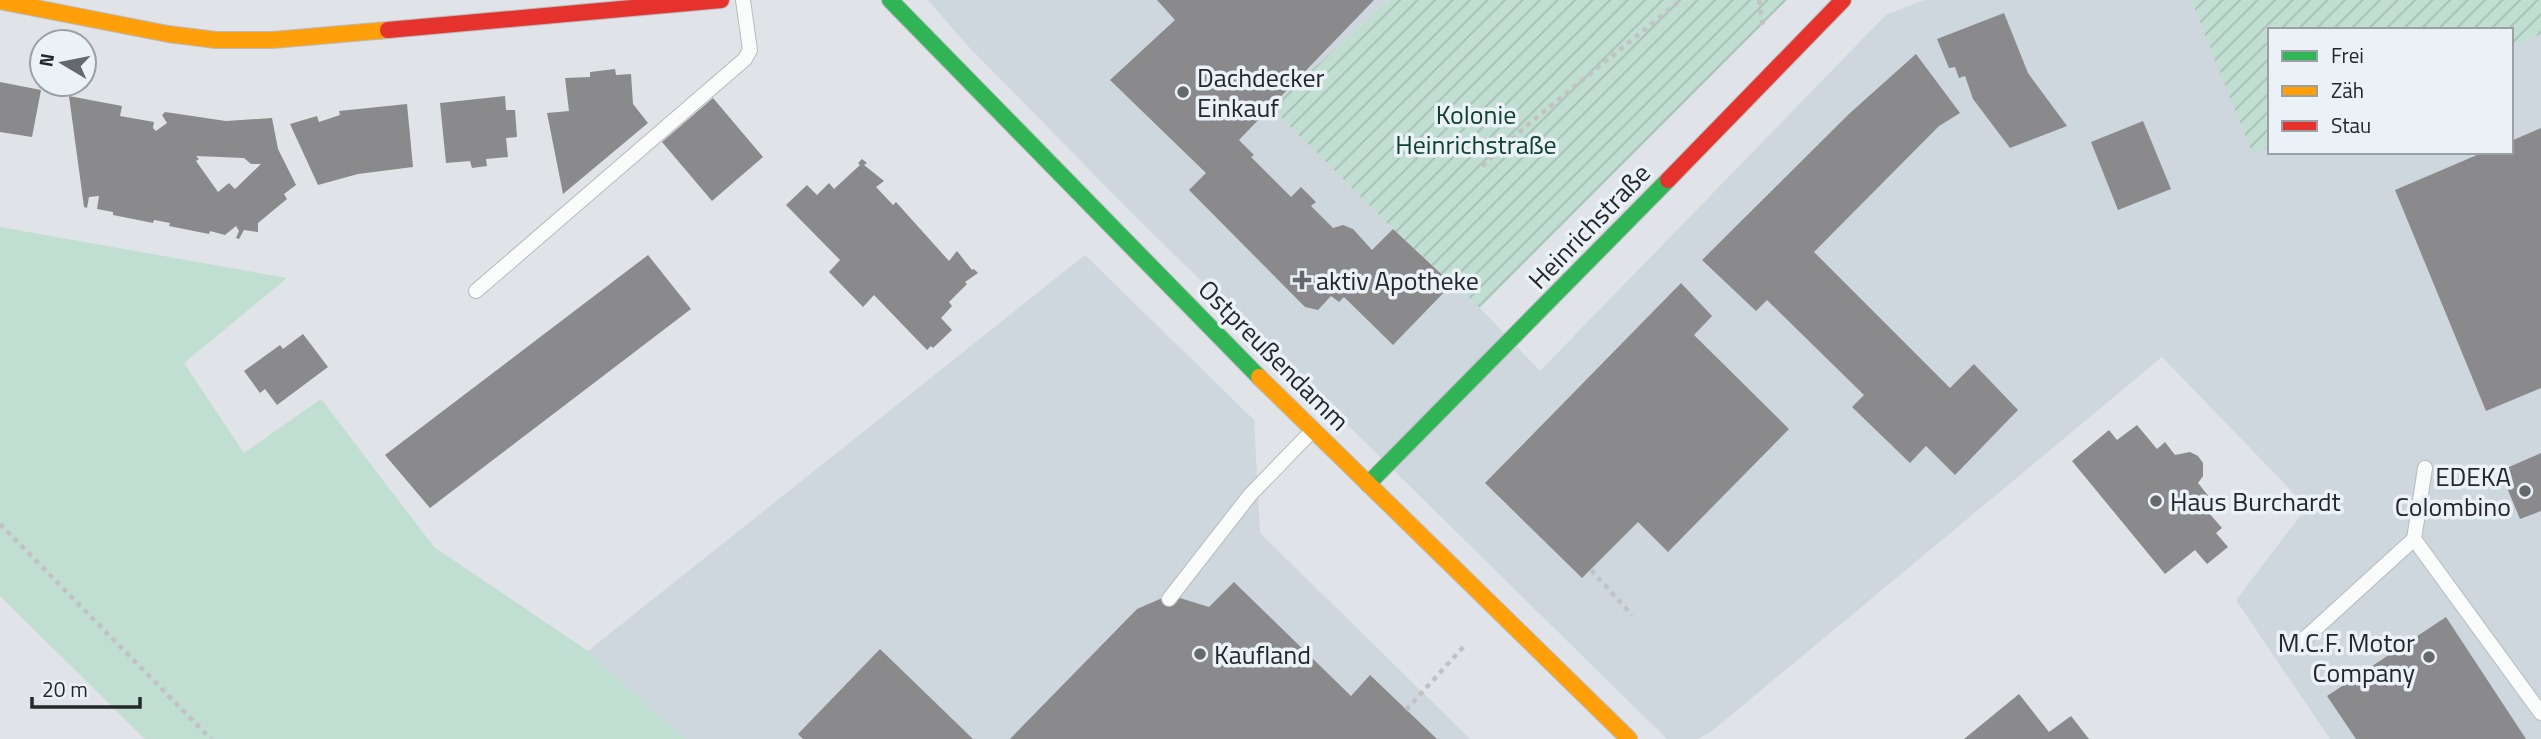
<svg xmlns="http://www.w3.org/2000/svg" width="2541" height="739" font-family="'Titillium Web',sans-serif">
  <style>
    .built { fill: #ced6de }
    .grass { fill: #c0ded1 }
    .garden { fill: url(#garden-furrows) }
    .building { fill: #8a8a8c; fill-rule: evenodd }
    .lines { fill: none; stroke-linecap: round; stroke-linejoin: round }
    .lane-casing { stroke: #b8bbbe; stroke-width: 16 }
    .fast-casing { stroke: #b8bbbe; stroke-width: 18 }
    .slow-casing { stroke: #b8bbbe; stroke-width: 18 }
    .jam-casing { stroke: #b8bbbe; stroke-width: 18 }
    .path { stroke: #c0c2c3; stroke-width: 4.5; stroke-dasharray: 5 5; stroke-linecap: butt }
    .lane { stroke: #fafbfb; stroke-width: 14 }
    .fast { stroke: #30b455; stroke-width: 16 }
    .slow { stroke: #ff9f0a; stroke-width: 16 }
    .jam { stroke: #e5322d; stroke-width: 16 }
    .poi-dot { fill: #66696c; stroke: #eaf1f7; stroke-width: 2.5 }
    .labels { text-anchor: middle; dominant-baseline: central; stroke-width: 7; stroke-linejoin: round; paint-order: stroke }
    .poi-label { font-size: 26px; fill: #25272a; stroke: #eaf1f7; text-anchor: start }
    .park-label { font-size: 26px; fill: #0f422d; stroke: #eaf1f7 }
    .street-label { font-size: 26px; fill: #25272a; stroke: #eaf1f7 }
  </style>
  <defs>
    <pattern id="garden-furrows" width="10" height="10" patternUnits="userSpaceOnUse" patternTransform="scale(1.75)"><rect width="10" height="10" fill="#c0ded1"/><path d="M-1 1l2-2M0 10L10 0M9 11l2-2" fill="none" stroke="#a5beb4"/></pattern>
  </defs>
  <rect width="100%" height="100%" fill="#e0e3e7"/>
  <g class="built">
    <path d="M928,0H1389L1272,107L1393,229L1480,308L1540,371L1886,15L1924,0H2191L2254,154L2270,147V152H2511V46L2541,34V739H2330L2236,600L2307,507L2162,357L1712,731L1698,739H1667L1132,213L966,44Z"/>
    <path d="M1085,255L1254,420L1260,533L1470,739H685L588,651Z"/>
  </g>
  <path class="grass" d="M0,227L287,278L184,363L244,453L321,399L434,547L588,651L685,739H145L0,596Z"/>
  <g class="garden">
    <path d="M1389,0H1787L1480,308L1393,229L1271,107Z"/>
    <path d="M2191,0H2541V34L2511,46V30H2270V147L2253,154Z"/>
  </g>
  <g class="building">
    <path d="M1157,0H1374L1239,140L1254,155L1251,157L1291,197L1301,187L1316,202L1311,206L1333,228L1343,225L1353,229L1372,250L1393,229L1452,284L1393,345L1344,297L1339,302L1331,296L1318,310L1305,307L1189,190L1206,173L1110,80L1175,20Z"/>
    <path d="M2004,13L2028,73L2067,126L2010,148L1973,99L1965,76L1959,78L1955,67L1949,68L1937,39Z"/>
    <path d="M1916,54L1960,113L1939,126L1814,252L1950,388L1974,364L2018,410L1955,475L1926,446L1910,463L1852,407L1864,395L1767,300L1756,311L1702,260L1850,113Z"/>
    <path d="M615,69L616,75L631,74L633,104L648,123L563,194L547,113L569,111L565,78L590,77V72Z"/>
    <path d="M0,82L41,90L32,137L0,132Z"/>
    <path d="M69,96L122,106L120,116L154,122L153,128L156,131L167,123L162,115L165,112L226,121L272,118L278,149L296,185L284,194L287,199L258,223V232L244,230L239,239L236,238L239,231L236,226L225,235L210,231L209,234L169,226L170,223L154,220L153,223L113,215V212L97,209L99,196L89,197L87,208L84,207ZM196,156L244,158L251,164H261L235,189L229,183L218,192L196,161L199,159Z"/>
    <path d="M505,96L506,110H515L517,137L506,138L508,157L486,159L487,166L472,168L470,161L446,163L440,103Z"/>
    <path d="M713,98L763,157L712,201L662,142Z"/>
    <path d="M407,104L413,167L358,174L318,185L290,124L317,116L319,122L340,115L339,111Z"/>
    <path d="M2143,121L2171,189L2118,210L2091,142Z"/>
    <path d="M2541,128V388L2486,411L2395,190L2484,152H2511V141Z"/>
    <path d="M862,159L867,163L864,165L884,181L876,187L893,205L896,202L949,261L957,251L972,270L974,269L978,273L965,282L967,284L949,302L952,306L941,318L952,330L933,348L931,346L927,350L874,295L863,307L829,272L840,260L786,205L807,185L817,195L829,183L834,189L860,165L858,163Z"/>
    <path d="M648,255L691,309L430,508L385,455Z"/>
    <path d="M1681,283L1712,316L1694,335L1789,429L1668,552L1638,522L1582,578L1485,483Z"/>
    <path d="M303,334L328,367L277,405L265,389L260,393L244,371L280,345L283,349Z"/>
    <path d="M2137,425L2157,449L2165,442L2175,455L2190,452L2198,456L2203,463V476L2198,483L2210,498L2202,505L2222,528L2216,533L2228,547L2207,564L2195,550L2165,574L2072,461L2109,430L2117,440Z"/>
    <path d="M2541,453V511L2520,519L2500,471Z"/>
    <path d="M1234,582L1351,696L1370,675L1437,739H1010L1137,609L1160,599H1169L1180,598L1209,607Z"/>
    <path d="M2446,617L2526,739H2356L2327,696Z"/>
    <path d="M880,649L973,739H803L798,734Z"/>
    <path d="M2019,694L2049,732L2071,716L2089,739H1964Z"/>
  </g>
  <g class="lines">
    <defs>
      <g id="lane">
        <path d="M476,291L745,59L750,50L743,0"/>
        <path d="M2425,468L2414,539L2541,713"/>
        <path d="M1169,599L1250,495L1312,431"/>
        <path d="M2301,642L2414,539"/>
      </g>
      <g id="fast">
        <path d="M890,0L1259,377"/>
        <path d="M1368,484L1668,180"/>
      </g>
      <g id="slow">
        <path d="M0,1L168,34L216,40H273L388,30"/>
        <path d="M1259,377L1629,739"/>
      </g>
      <g id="jam">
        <path d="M388,30L721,0"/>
        <path d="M1668,180L1843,0"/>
      </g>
    </defs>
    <use href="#lane" class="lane-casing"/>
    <use href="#fast" class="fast-casing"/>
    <use href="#slow" class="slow-casing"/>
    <use href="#jam" class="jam-casing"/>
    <g class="path">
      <path d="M1759,0L1763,27"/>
      <path d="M1482,166L1531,122L1681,0"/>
      <path d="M0,524L211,739"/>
      <path d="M1591,570L1632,615"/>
      <path d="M1406,710L1466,644"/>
    </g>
    <use href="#lane" class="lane"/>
    <use href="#fast" class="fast"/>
    <use href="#slow" class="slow"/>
    <use href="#jam" class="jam"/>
  </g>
  <g class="poi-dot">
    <circle cx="1183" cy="92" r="7"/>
    <path d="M1298.5 269.5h7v7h7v7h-7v7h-7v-7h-7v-7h7z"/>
    <circle cx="2525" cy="491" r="7"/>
    <circle cx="2156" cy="501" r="7"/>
    <circle cx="1200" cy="654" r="7"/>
    <circle cx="2429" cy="657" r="7"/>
  </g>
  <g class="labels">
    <g class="poi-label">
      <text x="1197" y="77">Dachdecker<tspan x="1197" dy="30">Einkauf</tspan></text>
      <text x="1316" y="280">aktiv Apotheke</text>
      <text x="2511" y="476" text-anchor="end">EDEKA<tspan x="2511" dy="30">Colombino</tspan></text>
      <text x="2170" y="501">Haus Burchardt</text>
      <text x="2415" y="642" text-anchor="end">M.C.F. Motor<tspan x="2415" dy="30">Company</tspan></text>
      <text x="1214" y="654">Kaufland</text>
    </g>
    <g class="park-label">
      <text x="1476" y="114">Kolonie<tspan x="1476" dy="30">Heinrichstraße</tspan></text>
    </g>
    <g class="street-label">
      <text transform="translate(1589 226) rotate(-46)">Heinrichstraße</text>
      <text transform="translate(1274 355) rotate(45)">Ostpreußendamm</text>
    </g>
  </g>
  <rect x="2268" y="28" width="245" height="126" fill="#eaf1f7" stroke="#9ba0a5" stroke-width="2"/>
  <rect x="2282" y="51" width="35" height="10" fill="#30b455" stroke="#9ba0a5" stroke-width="2"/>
  <text x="2331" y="63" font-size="21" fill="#25272a">Frei</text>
  <rect x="2282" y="86" width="35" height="10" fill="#ff9f0a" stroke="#9ba0a5" stroke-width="2"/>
  <text x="2331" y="98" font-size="21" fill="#25272a">Zäh</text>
  <rect x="2282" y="121" width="35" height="10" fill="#e5322d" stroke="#9ba0a5" stroke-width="2"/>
  <text x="2331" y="133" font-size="21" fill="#25272a">Stau</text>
  <g transform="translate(63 63) rotate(280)"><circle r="33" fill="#eaf1f7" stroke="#9ba0a5" stroke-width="2"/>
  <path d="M0-5L12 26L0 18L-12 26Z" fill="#66696c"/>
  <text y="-10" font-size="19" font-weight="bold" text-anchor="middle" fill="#25272a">N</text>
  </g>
  <path d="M32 697v10h108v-10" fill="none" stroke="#25272a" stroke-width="3.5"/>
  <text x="42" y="697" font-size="21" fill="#25272a" stroke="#eaf1f7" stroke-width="5" paint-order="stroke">20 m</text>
</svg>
